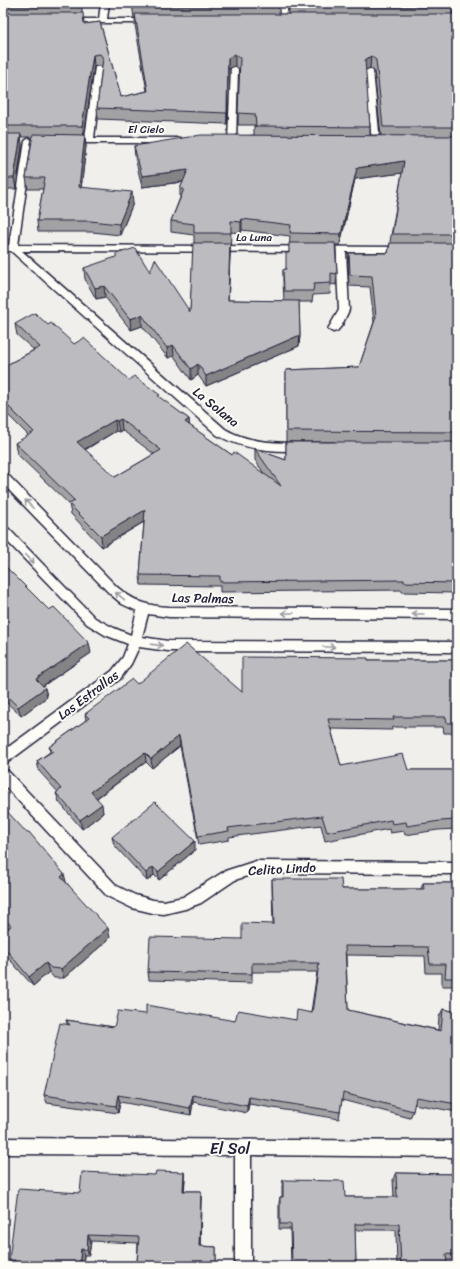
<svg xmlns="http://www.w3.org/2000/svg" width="460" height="1269" font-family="Sriracha,sans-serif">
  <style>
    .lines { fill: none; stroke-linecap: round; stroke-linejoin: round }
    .lane-casing { stroke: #22223b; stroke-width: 3 }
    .lane { fill: #fdfcf7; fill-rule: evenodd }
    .wall { fill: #a2a2a5; stroke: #22223b; fill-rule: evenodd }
    .shaded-wall { fill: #848486; stroke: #22223b }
    .building { fill: #bcbcc0; stroke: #22223b; fill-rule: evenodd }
    .oneway { stroke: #9a9aa2 }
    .labels { text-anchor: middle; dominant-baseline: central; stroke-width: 4; stroke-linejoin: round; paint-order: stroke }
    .far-street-label { font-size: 11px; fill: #22223b; stroke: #fdfcf7 }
    .street-label { font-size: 13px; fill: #22223b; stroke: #fdfcf7 }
    .near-street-label { font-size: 16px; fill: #22223b; stroke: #fdfcf7 }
  </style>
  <rect width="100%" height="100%" fill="#f0efec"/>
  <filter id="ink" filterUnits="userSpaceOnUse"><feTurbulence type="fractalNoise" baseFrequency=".025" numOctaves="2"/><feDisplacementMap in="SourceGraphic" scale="8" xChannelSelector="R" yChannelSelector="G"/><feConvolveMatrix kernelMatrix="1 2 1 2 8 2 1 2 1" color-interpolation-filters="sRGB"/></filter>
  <g filter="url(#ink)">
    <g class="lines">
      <defs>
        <g id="lane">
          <path d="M101,3H109L107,19H152L156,21L152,23H68L64,21L68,19H99Z"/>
          <path d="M279,3H287V23H284L280,21Z"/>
          <path d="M450,3H457V23L453,21Z"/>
          <path d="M95,67H101L102,69L94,138H180L184,141L183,143H67L66,141L70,138H85Z"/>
          <path d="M231,67H237L238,69L236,141L232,144L228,141Z"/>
          <path d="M366,69H369L373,71L380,142L376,145L372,142L365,71Z"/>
          <path d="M29,138L33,141L18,245L407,247L409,249L407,251L404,252H346L349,310L342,325L337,331L333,332L328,329L339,310L336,252L22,251L225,429C249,443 275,443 302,443L306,444L307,447L306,450C300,452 293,451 287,451C262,451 239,447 217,435L11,251H3V245H9L25,141Z"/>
          <path d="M3,473L7,474L117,587C133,601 148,606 169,607L457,609V619L169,617L148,614L142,637L168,641L457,642V652L168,651L139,647L131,664L120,679L8,762L3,764V751L112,671L123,657L128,644L105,635L87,624L3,537V526L7,527L95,618L114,628L131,635L137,611L122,604L109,593L3,484Z"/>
          <path d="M3,769L8,771L117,886L135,895L153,900L164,901L183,897L225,871L256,861L457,862V874L256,873L235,880L201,903L185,909L164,914L153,913L132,908L107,896L3,784Z"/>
          <path d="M3,1138L457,1141V1157L251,1155V1266H235V1155L3,1154Z"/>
        </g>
      </defs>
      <use href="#lane" class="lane-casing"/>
      <use href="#lane" class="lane"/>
    </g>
    <g class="wall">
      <path d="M3,3H81L84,24L100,22L121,97L147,91L135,25V18H134L132,3H279V14H289V3H452L453,7L452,14H457V593L402,592V590L220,592V586L141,585L140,575L144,522L102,547L71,514L69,504L17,454L15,443L29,436L3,410V367L34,350L17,335L15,324L48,325L74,344L129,380L160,398L189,419V425L232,455L265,475L255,460V449L286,460V442H335H286V370L359,367L374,322L370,287L349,286L348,264L349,253H388L402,173L355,179L340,245H336L337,274L336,285L331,284L330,294L313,295L312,302H299L300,335L299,346L206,386L198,375L191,380L174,356L168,358L142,326L131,330L105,297L96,299L85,279L84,268L150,272L190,312L194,243V235L171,232V221L180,198V189L183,182L142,187L135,157L134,146L254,135V126H255V125H238L239,69L235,66L228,69L227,124L98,119L97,108L102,66H94L84,135L86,146L81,188L133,203L120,235L92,232H38L37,221L43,189H28L26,178L32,137H21L22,146L16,189H3ZM370,68L374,71L381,135H370V127L365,70ZM242,230L290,236L289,253L286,269L283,270V281L284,301L228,300L231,232L241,233ZM122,430L154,454L115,477L85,450L116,431L119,432Z"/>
      <path d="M3,564L91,653L43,686L45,688L47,697L21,716L3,699Z"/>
      <path d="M368,660H457V733H444L443,727H392V730L331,729L341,766L408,770H457V829L438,830L405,835L404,831L390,833L389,829L325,841L321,825L229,837V840L199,845L180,746L152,768L146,762L97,798L103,813L82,829L59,802L56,793L58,792L39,771L37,761L50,752L49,747L86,720L85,714L137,684L242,692Z"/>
      <path d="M3,807L66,882L110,938L64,978H54L49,972L33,986L3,952V933L9,928L3,921Z"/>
      <path d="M112,837L195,850L159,880L154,875L147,881L114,845Z"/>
      <path d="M272,879L342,889H421L423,883H457V986H442V973H426L425,956L346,955L348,1010L438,1030L439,1017L443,1009L457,1012V1112L414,1104L413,1111L410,1118L342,1100L340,1112L339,1119L249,1104L247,1113L193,1102L191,1115L120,1102L118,1113L47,1103L44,1095L67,1024L66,1020L114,1027L146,1014L235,1021L296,1020L311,1012L317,972H252V983L149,980L148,972L242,939L273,924L272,889Z"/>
      <path d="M396,1173L457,1174V1260H446L447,1266H397L396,1230H355L356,1266H291L290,1229H279V1203L280,1197H282V1186L283,1180L345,1197H394L393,1179Z"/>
      <path d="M185,1178L184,1191H201V1197L200,1246L216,1247V1266H138L137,1263L138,1243L91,1241L89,1255H84L83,1266H14V1265H13L9,1260L80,1193Z"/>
    </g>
    <g class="shaded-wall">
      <path d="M235,54V66L228,69L227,124L228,58Z"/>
      <path d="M93,55L94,66L84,137L82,126Z"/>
      <path d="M371,56L370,68L364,71L365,60Z"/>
      <path d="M21,134L22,146L16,189L14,178Z"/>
      <path d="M85,135L86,146L80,198L79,187Z"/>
      <path d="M404,161L403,173L355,179L340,245L341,234L357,168Z"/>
      <path d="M188,170L189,181L142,187V176Z"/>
      <path d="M132,192L133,203L120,235L119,224Z"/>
      <path d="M242,219V230L241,233V222Z"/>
      <path d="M230,243V254L228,311V300Z"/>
      <path d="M104,286L105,297L96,299L95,288Z"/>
      <path d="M142,315V326L131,330L130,319Z"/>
      <path d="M300,335L299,346L206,386V376Z"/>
      <path d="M173,345L174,356L168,358L167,348Z"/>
      <path d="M198,364V375L191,380V369Z"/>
      <path d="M121,419L122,430L119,432L117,421Z"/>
      <path d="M189,419L190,430L185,422Z"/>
      <path d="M115,420L116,431L78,453L77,442Z"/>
      <path d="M145,510V521L102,547L101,536Z"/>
      <path d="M89,643L91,653L38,689L36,679Z"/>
      <path d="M45,688L47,697L21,716L18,707Z"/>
      <path d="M179,736L180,746L152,768L151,759Z"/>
      <path d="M145,753L146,762L92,801L91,792Z"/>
      <path d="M102,804L103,813L82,829L80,820Z"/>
      <path d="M195,841V850L159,880L158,872Z"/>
      <path d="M153,867L154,875L147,881L146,873Z"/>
      <path d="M64,874L67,885L61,877Z"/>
      <path d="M108,928L110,938L64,978L61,969Z"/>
      <path d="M46,963L49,972L33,986L29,977Z"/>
      <path d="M118,1095L120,1102L118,1113L116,1106Z"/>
      <path d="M193,1095V1102L191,1115L190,1108Z"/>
      <path d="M249,1097V1104L247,1113V1106Z"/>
      <path d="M184,1172L185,1178L184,1197L183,1191Z"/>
      <path d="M201,1191V1197L200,1251L199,1246Z"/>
      <path d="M88,1235L91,1241L89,1255L87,1250Z"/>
      <path d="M81,1249L84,1255L83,1266H79Z"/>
    </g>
    <g class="building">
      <path d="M3,3H81L82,6H3Z"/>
      <rect x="133" y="3" width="146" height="3"/>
      <path d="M290,3H452L453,7L290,6Z"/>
      <path d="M3,13H83L84,24L100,22L121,97L148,91L135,14H457V127H383L376,60L371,56L365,60L370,127L254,126H256L255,114L238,113L240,58L235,54L228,58L227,113L97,108L103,58L100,54L93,55L82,126H3Z"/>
      <path d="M3,134H21L14,178H3Z"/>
      <path d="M33,134L85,135L79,187L132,192L119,224L90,221H37L45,178H26Z"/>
      <path d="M201,135L457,136V234H392L404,161L357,168L341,234L290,233L291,225L242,219L241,222L231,221V233H194V224L171,221L184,189H180L188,170L142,176L134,146Z"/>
      <path d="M193,243H230L228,300L299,301L300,335L206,376L198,364L191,369L173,345L167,348L142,315L130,319L104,286L95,288L84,268L116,257V254L135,248L150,272L155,259L190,312Z"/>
      <path d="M289,243H335L337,274L331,273V283L314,284L313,291H284L283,270L286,269V253H289Z"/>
      <path d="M390,243H457V432L286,431V370L359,367L376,317L372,276L350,275L349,253H388Z"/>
      <path d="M35,313L48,325L51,323L74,344L84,338L129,380L134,376L160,395L158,396L189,419L185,422L232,455L234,452L281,486L255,449L286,460V442H457V583L404,582V580L220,582V576L140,575L145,510L101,536L69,504L75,501L15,443L34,432L3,401V367L40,347L15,324ZM121,419L161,450L115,477L77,442L115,420L117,421Z"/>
      <path d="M3,564L49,610L54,607L89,643L36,679L45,688L18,707L3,692Z"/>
      <path d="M186,644L242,692V657L368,658V660H457V723H447L446,717H393L394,720L328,719L341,766L403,754L408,770H457V820L440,821L407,826L406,822L392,824L391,820L327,832L322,816L228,828L229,831L198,836L179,736L151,759L145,753L91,792L102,804L80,820L56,793L61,789L37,761L53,751L49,747L89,718L85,714L132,679L137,684Z"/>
      <path d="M155,802L195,841L158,872L153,867L146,873L112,837Z"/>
      <path d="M3,807L27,833L29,832L64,874L61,877L108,928L61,969L51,968L46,963L29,977L3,946V933L11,926L3,916Z"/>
      <path d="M272,879H341L342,889H424L423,883H457V978H445L446,964H430L428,947L345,946L348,1010L441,1031L443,1009L457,1012V1104L416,1097L413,1111L343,1093L340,1112L249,1097L247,1106L193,1095L190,1108L118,1095L116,1106L44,1095L60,1023L70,1025L66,1020L114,1027L118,1011L146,1014V1005L235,1021L238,1010L296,1020L297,1010L312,1013L319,963H252V974L148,972L150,937L242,939V923L274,924Z"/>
      <path d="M156,1171L184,1172L183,1191H201L199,1246L216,1247V1266H155V1263H137L139,1237L88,1235L87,1250L81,1249L79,1266H14L15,1260H9L18,1189L80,1193L82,1172L155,1175Z"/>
      <path d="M396,1173L457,1174V1255L446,1254L447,1266H401L399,1224H355L356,1266H292L291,1224H280V1197H283V1180L344,1181L345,1197H397Z"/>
    </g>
    <defs><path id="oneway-shaft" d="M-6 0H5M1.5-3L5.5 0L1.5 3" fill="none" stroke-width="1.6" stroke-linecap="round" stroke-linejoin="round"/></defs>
    <g class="oneway">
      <use href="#oneway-shaft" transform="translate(29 504) rotate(-134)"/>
      <use href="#oneway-shaft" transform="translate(30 559) rotate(46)"/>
      <use href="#oneway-shaft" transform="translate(120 596) rotate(-140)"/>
      <use href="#oneway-shaft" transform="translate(288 613) rotate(-180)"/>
      <use href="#oneway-shaft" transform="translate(418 614) rotate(-180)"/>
      <use href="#oneway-shaft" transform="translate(157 645) rotate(6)"/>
      <use href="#oneway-shaft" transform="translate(329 647)"/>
    </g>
  </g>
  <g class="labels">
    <g class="far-street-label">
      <text x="146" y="129">El Cielo</text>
      <text x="254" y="237">La Luna</text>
    </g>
    <g class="street-label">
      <text transform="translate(216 407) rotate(39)">La Solana</text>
      <text transform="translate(203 598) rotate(1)">Las Palmas</text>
      <text transform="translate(88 695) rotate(-37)">Las Estrallas</text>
      <text transform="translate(282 869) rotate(-3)">Celito Lindo</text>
    </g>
    <g class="near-street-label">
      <text x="230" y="1148">El Sol</text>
    </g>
  </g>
  <rect width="460" height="1269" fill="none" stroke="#fdfcf7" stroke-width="16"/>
  <rect x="8" y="8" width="444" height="1253" fill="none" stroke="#22223b" stroke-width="1.5" filter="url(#ink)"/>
</svg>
